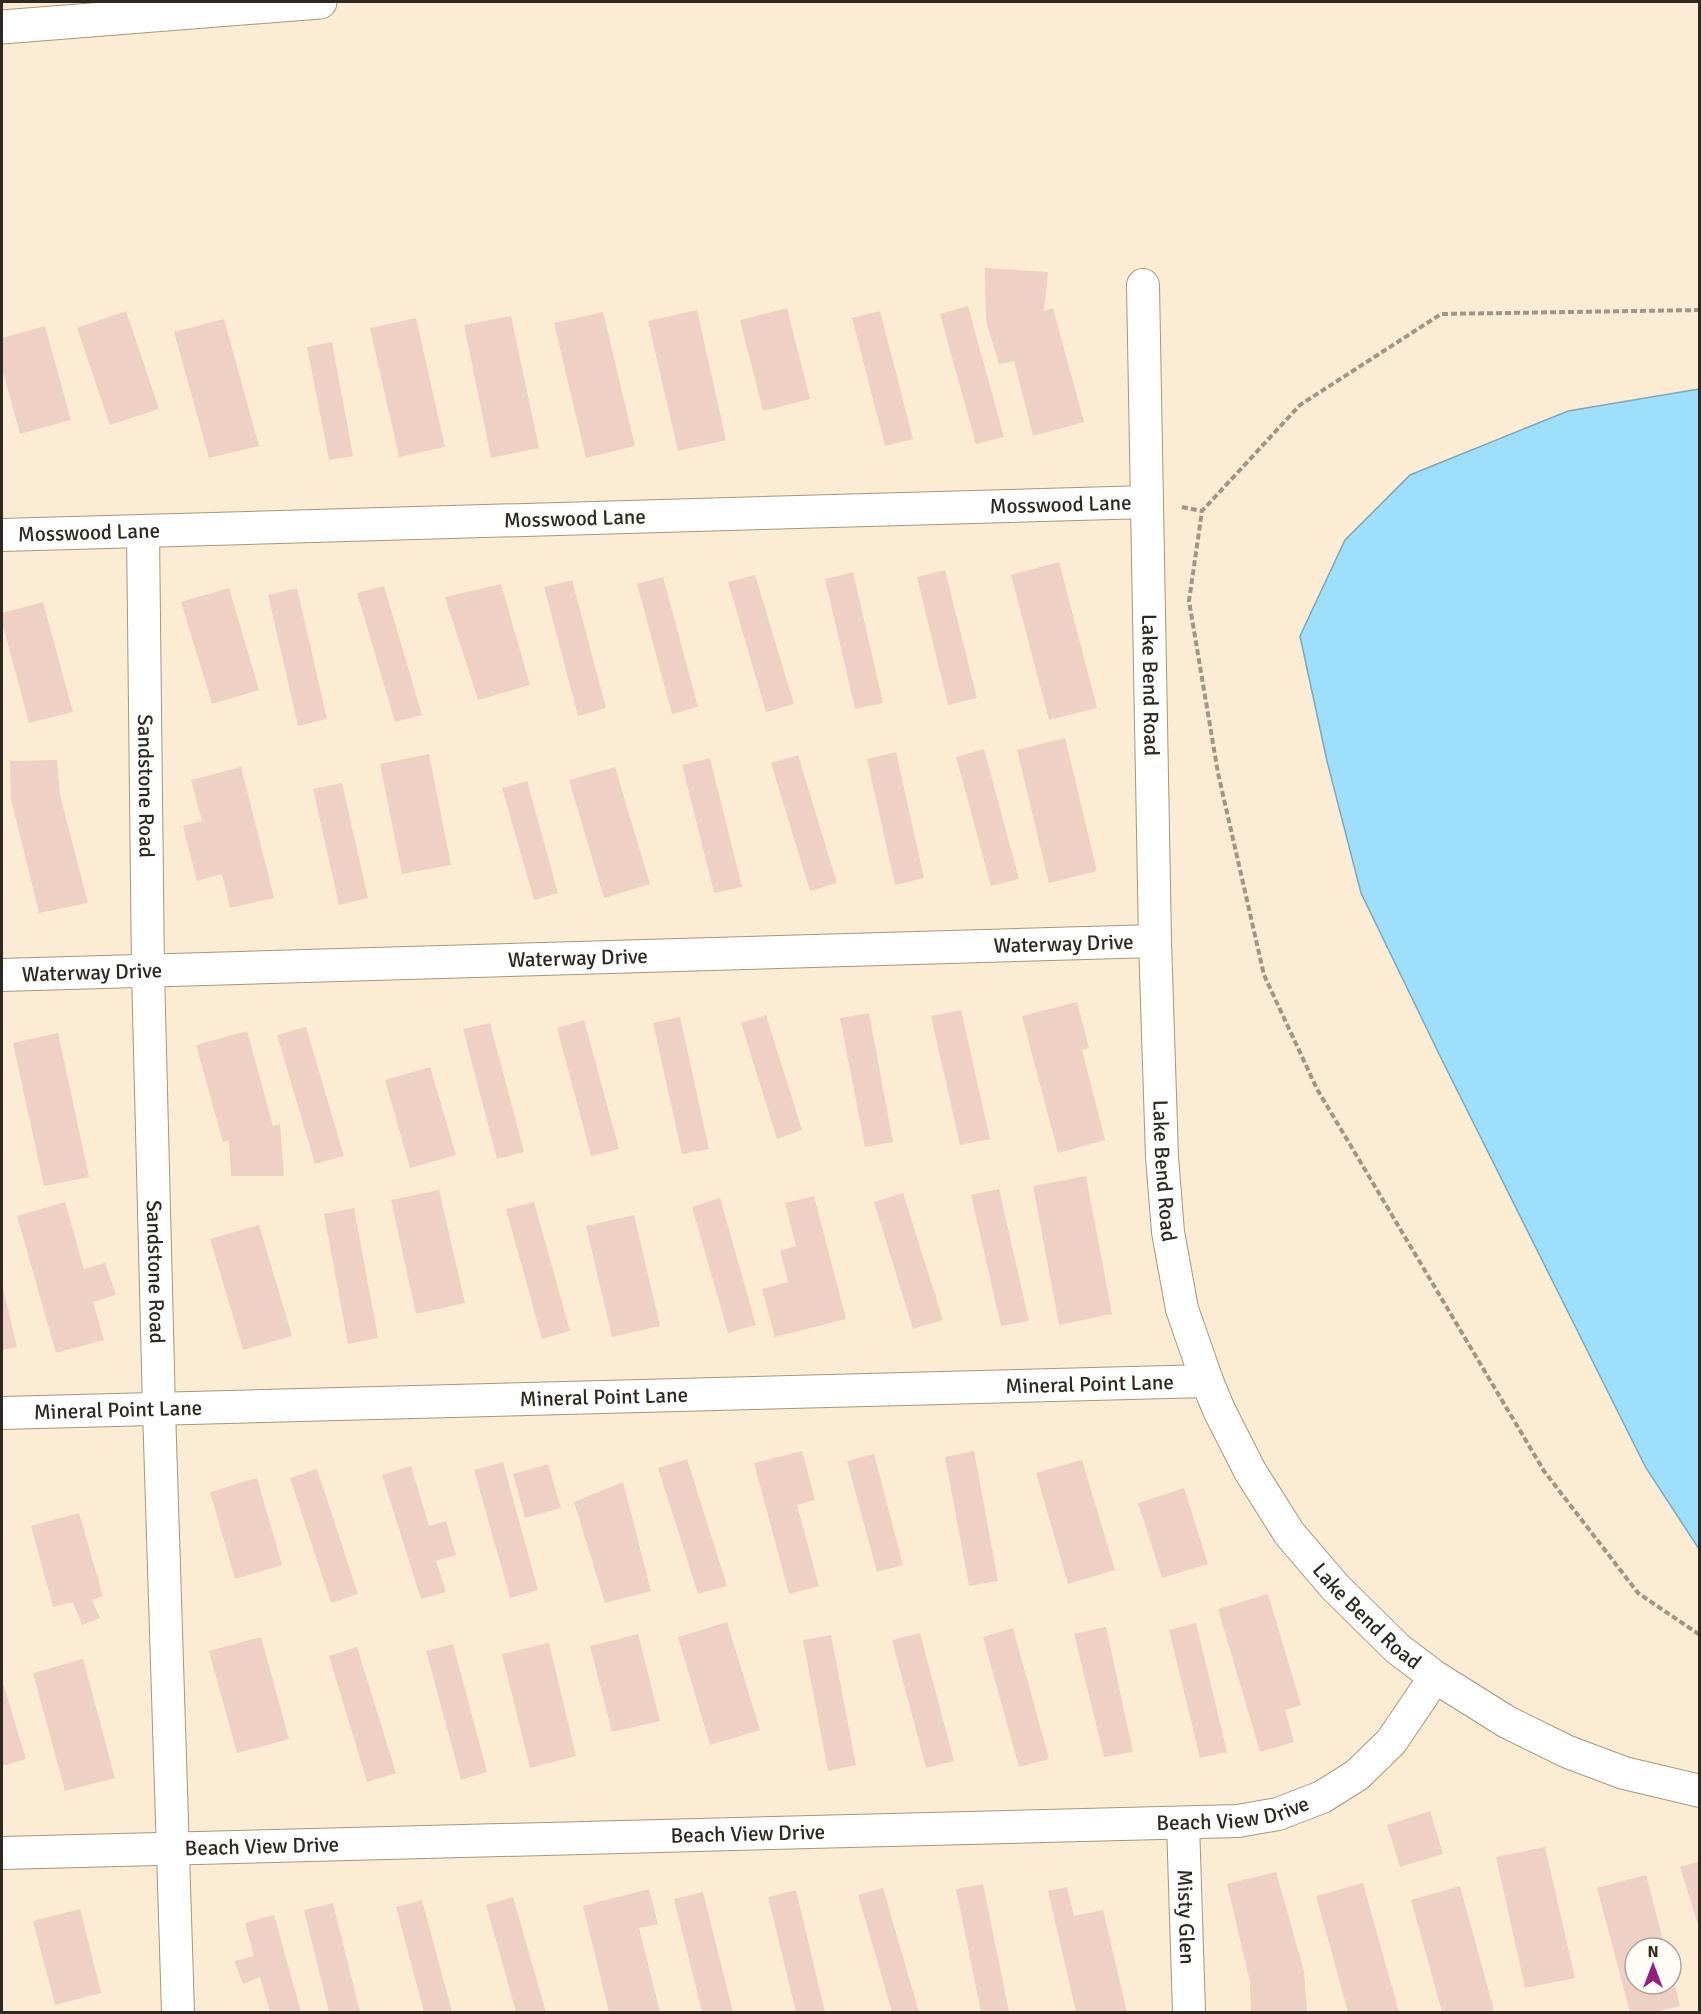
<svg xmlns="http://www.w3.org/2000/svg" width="1701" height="2014" font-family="Signika,sans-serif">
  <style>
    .water { fill: #9edffd; stroke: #7ca8ba; stroke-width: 1.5 }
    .building { fill: #eed0c5 }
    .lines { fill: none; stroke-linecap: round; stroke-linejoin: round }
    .street-casing { stroke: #a69680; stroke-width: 34 }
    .secondary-casing { stroke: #a69680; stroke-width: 35 }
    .path { stroke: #a19584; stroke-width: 4; stroke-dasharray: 6 3; stroke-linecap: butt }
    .street { stroke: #fff; stroke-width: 32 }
    .secondary { stroke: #fff; stroke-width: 33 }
    .labels { text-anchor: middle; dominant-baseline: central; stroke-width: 4.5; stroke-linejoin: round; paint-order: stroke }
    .street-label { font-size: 21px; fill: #2e281f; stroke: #fffbf6 }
  </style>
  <rect width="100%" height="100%" fill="#fdecd4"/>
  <path class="water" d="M1699,389H1700L1699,1549L1646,1468L1442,1060L1361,893L1327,761L1300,636L1345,540L1410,475L1568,411Z"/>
  <g class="building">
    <path d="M985,268L1048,272L1044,311L1053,308L1084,422L1033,436L1014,361L999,364L986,321Z"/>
    <path d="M968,306L1004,437L976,444L940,314Z"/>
    <path d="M787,308L810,399L763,411L740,320Z"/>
    <path d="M697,310L726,440L678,451L648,321Z"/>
    <path d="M126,311L159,409L110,425L77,328Z"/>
    <path d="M880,311L913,439L885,446L852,318Z"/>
    <path d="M603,312L635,446L586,458L554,323Z"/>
    <path d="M511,316L539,448L491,458L464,325Z"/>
    <path d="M416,318L445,447L399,457L370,328Z"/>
    <path d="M224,319L259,446L209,458L174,332Z"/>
    <path d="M45,326L71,420L20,434L2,368V338Z"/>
    <path d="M332,342L353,456L329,460L307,347Z"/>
    <path d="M1059,562L1097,708L1049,720L1011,575Z"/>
    <path d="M945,570L977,698L948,705L917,577Z"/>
    <path d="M853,572L883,703L855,709L825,579Z"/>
    <path d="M755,575L794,704L766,712L728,582Z"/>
    <path d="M663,577L698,707L672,714L637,584Z"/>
    <path d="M572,580L606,708L578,716L544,587Z"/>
    <path d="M501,584L530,685L478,700L445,597Z"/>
    <path d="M384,586L422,715L395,722L357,593Z"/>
    <path d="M229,588L259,690L212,704L181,602Z"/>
    <path d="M297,588L327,719L298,726L268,595Z"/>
    <path d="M43,602L73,712L29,723L2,622V613Z"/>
    <path d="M1065,738L1097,871L1049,883L1017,750Z"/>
    <path d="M984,749L1019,879L991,886L956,757Z"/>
    <path d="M896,752L924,878L895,885L867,759Z"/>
    <path d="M429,754L451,865L402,874L380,764Z"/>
    <path d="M798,755L837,883L810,891L771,763Z"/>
    <path d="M710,758L742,887L714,893L682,765Z"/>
    <path d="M57,760L60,795L88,903L39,913L11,799L10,761Z"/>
    <path d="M241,767L274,898L230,908L222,874L197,881L183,826L202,821L191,780Z"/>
    <path d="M615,767L650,884L604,898L569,780Z"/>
    <path d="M527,781L558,893L534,900L502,788Z"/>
    <path d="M342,783L368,898L339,905L313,789Z"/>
    <path d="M1077,1002L1089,1048L1082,1050L1105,1140L1058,1153L1022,1016Z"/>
    <path d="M961,1010L990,1139L960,1145L931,1016Z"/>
    <path d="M869,1013L893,1142L865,1147L840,1018Z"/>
    <path d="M766,1015L802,1130L777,1139L741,1023Z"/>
    <path d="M680,1017L709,1149L682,1154L653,1023Z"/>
    <path d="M584,1020L619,1149L591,1156L557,1028Z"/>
    <path d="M490,1023L524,1152L497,1159L463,1029Z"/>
    <path d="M306,1027L344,1156L315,1164L277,1035Z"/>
    <path d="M247,1031L273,1126L280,1124L284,1176H231L229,1140L223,1142L196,1045Z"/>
    <path d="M58,1033L89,1177L44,1186L13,1043Z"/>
    <path d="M430,1067L456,1155L410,1168L385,1080Z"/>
    <path d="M1086,1176L1112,1314L1059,1325L1033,1186Z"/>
    <path d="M999,1189L1029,1321L1001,1326L971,1195Z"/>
    <path d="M439,1190L465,1303L416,1314L391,1200Z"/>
    <path d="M903,1193L943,1320L913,1329L874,1202Z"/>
    <path d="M814,1196L846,1319L775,1337L762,1289L788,1282L780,1251L796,1246L785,1203Z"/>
    <path d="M720,1198L756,1325L728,1333L692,1207Z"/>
    <path d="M65,1202L84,1269L105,1263L116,1295L93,1302L104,1340L56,1353L17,1216Z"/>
    <path d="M534,1202L570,1331L542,1339L506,1209Z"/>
    <path d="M354,1208L378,1338L348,1344L324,1214Z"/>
    <path d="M634,1215L660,1326L612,1337L586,1226Z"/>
    <path d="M259,1225L292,1336L243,1350L210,1239Z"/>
    <path d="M2,1284L17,1347L2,1350Z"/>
    <path d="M802,1451L815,1500L797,1505L819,1586L789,1594L754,1463Z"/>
    <path d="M974,1451L998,1581L969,1586L945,1457Z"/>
    <path d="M874,1454L903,1565L877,1572L847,1461Z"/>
    <path d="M687,1459L727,1586L698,1594L658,1468Z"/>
    <path d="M1082,1460L1115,1570L1068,1584L1036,1473Z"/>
    <path d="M503,1462L538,1590L510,1598L474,1470Z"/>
    <path d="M548,1464L561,1508L525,1518L513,1474Z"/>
    <path d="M411,1466L429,1526L446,1521L456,1555L436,1561L446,1592L421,1599L382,1475Z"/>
    <path d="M317,1469L358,1594L331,1603L290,1478Z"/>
    <path d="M257,1478L282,1565L235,1579L210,1492Z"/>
    <path d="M623,1482L651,1591L605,1603L574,1502Z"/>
    <path d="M1184,1488L1208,1564L1162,1578L1138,1503Z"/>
    <path d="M79,1513L103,1596L92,1600L100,1618L82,1625L73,1602L53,1607L31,1526Z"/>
    <path d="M1268,1594L1301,1705L1285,1710L1294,1742L1260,1752L1218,1609Z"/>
    <path d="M727,1622L760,1730L710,1745L678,1637Z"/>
    <path d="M1196,1623L1227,1752L1200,1758L1169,1630Z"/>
    <path d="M1106,1627L1133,1752L1104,1757L1074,1634Z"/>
    <path d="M1013,1628L1049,1759L1019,1767L983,1637Z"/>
    <path d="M920,1633L954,1761L926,1768L892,1640Z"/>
    <path d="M638,1634L660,1721L612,1732L590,1646Z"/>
    <path d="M831,1635L856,1765L828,1771L803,1640Z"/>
    <path d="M261,1637L289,1739L237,1753L209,1651Z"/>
    <path d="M549,1643L576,1756L530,1768L502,1654Z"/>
    <path d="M453,1644L487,1772L461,1780L426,1651Z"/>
    <path d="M357,1647L396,1773L367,1782L329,1656Z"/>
    <path d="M83,1659L115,1778L65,1791L33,1673Z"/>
    <path d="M2,1680L26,1759L2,1766Z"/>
    <path d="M1430,1811L1443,1854L1400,1867L1387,1825Z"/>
    <path d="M1545,1847L1575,1978L1525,1988L1496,1857Z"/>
    <path d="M1700,1861V1928H1699L1680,1867Z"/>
    <path d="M1276,1872L1304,1971L1307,2012H1251L1250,1982L1227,1884Z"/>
    <path d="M1646,1875L1665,1948H1635V1984H1671L1672,1974L1680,2006L1655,2012H1630L1597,1888Z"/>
    <path d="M1363,1883L1399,2012H1348L1316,1896Z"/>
    <path d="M983,1884L1009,2012H981L956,1889Z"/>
    <path d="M1460,1886L1494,2010L1485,2012H1442L1411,1900Z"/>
    <path d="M1067,1887L1074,1916L1103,1910L1127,2012H1076L1048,1891Z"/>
    <path d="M883,1888L919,2012H892L858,1895Z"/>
    <path d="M649,1889L658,1924L639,1928L660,2012H609L583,1906Z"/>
    <path d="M796,1890L825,2012H796L768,1897Z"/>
    <path d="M703,1892L733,2012H702L674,1899Z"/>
    <path d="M513,1897L546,2012H516L486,1905Z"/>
    <path d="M422,1900L452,2012H424L396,1907Z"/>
    <path d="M333,1903L360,2012H329L304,1910Z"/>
    <path d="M80,1909L101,1993L55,2005L33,1921Z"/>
    <path d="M274,1915L301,2012H270L260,1977L243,1984L234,1961L254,1956L245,1923Z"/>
  </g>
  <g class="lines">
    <defs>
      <g id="street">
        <path id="s1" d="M1143,285L1155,941L1162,1157L1168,1232L1182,1309L1207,1381L1219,1410L1250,1471L1289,1533L1335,1587L1398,1649L1435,1677L1507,1722L1568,1752L1624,1773L1700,1791"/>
        <path id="s2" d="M143,531L148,971L159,1409L178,2012"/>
        <path id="s3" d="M2,535L1147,502"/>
        <path id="s4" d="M2,975L1155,941"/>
        <path id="s5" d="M2,1413L1207,1381"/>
        <path id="s6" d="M1183,1823L1189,2012"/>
        <path id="s7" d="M2,1853L1238,1821L1278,1814L1322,1797L1357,1775L1391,1742L1435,1677"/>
      </g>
      <path id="secondary" d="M2,27L320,2"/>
    </defs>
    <use href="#street" class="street-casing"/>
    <use href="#secondary" class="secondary-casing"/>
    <g class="path">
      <path d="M1700,310L1441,314L1300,405L1202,511L1189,601L1218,773L1264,975L1317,1089L1544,1471L1638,1593L1700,1635"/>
      <path d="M1182,507L1202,511"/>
    </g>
    <use href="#street" class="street"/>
    <use href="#secondary" class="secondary"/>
  </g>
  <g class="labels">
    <g class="street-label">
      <text stroke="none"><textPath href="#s3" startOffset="1059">Mosswood Lane</textPath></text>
      <text stroke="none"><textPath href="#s3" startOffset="573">Mosswood Lane</textPath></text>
      <text stroke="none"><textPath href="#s3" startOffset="87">Mosswood Lane</textPath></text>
      <text stroke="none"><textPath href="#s1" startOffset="400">Lake Bend Road</textPath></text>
      <text stroke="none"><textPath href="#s2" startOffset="255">Sandstone Road</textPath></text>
      <text stroke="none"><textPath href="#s4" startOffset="1062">Waterway Drive</textPath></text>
      <text stroke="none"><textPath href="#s4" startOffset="576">Waterway Drive</textPath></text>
      <text stroke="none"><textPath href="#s4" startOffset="90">Waterway Drive</textPath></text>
      <text stroke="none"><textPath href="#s1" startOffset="886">Lake Bend Road</textPath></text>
      <text stroke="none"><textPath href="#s2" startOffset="741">Sandstone Road</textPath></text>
      <text stroke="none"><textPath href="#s5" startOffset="1088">Mineral Point Lane</textPath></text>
      <text stroke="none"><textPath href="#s5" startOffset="602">Mineral Point Lane</textPath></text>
      <text stroke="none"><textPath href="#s5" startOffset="116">Mineral Point Lane</textPath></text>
      <text stroke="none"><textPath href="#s1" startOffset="1389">Lake Bend Road</textPath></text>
      <text stroke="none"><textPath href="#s7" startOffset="1232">Beach View Drive</textPath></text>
      <text stroke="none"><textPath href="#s7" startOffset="746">Beach View Drive</textPath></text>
      <text stroke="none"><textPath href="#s7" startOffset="260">Beach View Drive</textPath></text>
      <text stroke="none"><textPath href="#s6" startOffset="94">Misty Glen</textPath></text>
    </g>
  </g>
  <rect width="1701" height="2014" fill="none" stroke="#2e281f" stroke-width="6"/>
  <g transform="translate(1653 1966)"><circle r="28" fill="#fffbf6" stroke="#aba7a0" stroke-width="1.5"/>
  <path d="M0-4.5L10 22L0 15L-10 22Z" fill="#951f7c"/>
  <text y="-9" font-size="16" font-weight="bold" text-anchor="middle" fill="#2e281f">N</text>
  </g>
</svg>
